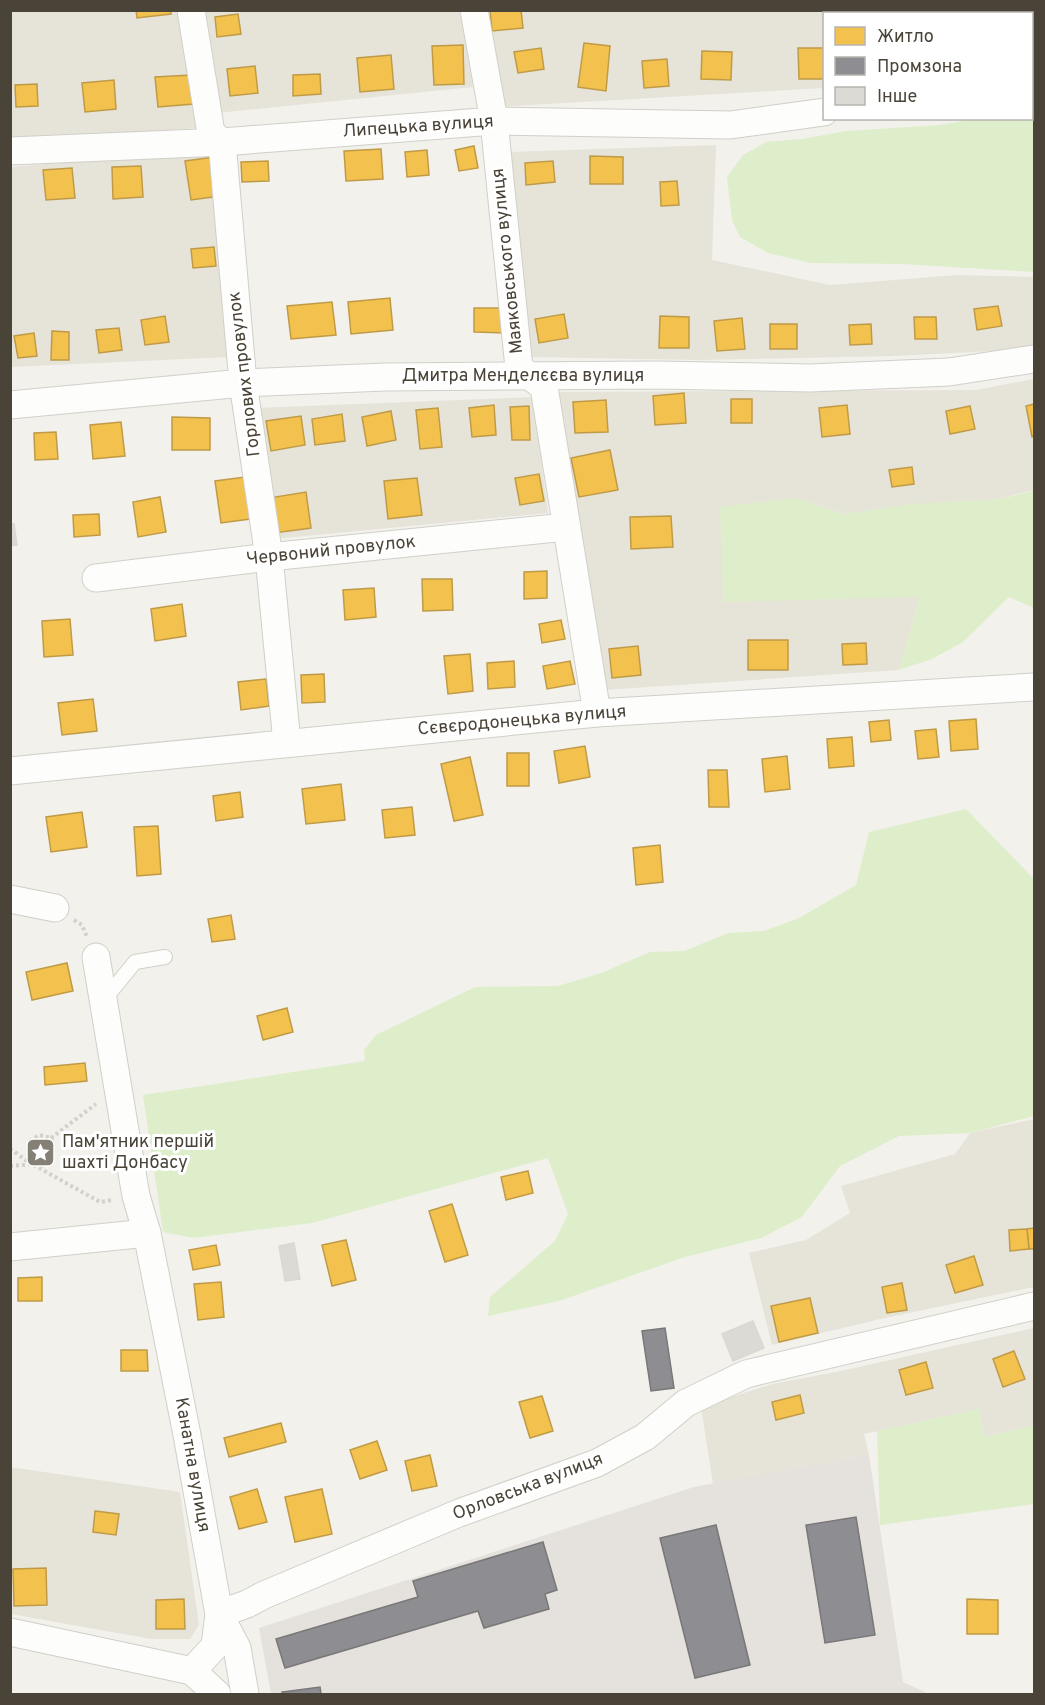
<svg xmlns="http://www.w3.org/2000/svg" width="1045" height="1705" font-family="Overpass,sans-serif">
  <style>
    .residential { fill: #e6e3d9 }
    .industrial { fill: #e5e1dc }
    .green { fill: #deeecb }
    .homes { fill: #f2c14e; stroke: #c09b47; stroke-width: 1.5 }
    .industry { fill: #8d8d92; stroke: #797777; stroke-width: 1.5 }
    .building { fill: #dcdad4; stroke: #dbd8d2; stroke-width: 1.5 }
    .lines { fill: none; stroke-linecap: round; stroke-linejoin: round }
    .lane-casing { stroke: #d0cfc9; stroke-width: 16 }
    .street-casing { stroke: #d0cfc9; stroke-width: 29 }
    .path { stroke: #d2d1ca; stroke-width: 4; stroke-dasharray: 3 3; stroke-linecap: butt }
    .lane { stroke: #fdfdfc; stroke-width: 14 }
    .street { stroke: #fdfdfc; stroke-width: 27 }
    .labels { text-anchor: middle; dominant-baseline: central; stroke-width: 6; stroke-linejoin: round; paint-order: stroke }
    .street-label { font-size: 18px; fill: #4a4337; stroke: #fff }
    .poi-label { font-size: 18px; fill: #4a4337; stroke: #fff; text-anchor: start }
  </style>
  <rect width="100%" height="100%" fill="#f2f1ec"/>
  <g class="residential">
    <path d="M11,11H183L200,114L196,128L11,142Z"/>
    <path d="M202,11H462L473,87L216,113Z"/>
    <path d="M481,11H1019V14H824V88L496,107Z"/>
    <path d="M716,145L712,260L830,285L957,275L1034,277V349L894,356L697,360L531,357L510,152Z"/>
    <path d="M214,151L229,357L11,367L10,167Z"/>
    <path d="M1034,379V490L999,499L843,514L797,498L920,597L899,670L604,690L556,392L976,390Z"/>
    <path d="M533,397L548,513L274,539L252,408Z"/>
    <path d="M1034,1119V1287L880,1319L772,1345L749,1253L806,1240L850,1213L841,1186L955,1154L970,1133Z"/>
    <path d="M1034,1328V1425L984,1437L979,1409L864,1434L869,1455L713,1484L701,1407L772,1384L841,1371Z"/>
    <path d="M10,1467L180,1492L199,1625L190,1639H151L11,1614Z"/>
  </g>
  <path class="industrial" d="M869,1455L903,1682L929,1694H271L259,1628L694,1487Z"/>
  <g class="green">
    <path d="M1021,11H1034V272L902,264L810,263L768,253L740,237L732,220L727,177L743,155L766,142L801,139L847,131L940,125L974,119L1032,118V14L1021,13Z"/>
    <path d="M1034,491V608L1009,597L963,642L932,659L899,670L920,597L723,602L720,507L797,498L843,514L912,504L999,499Z"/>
    <path d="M966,809L1034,879V1116L970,1133L899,1136L840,1166L802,1217L761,1238L685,1257L559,1301L488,1316L490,1297L555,1241L568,1214L548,1158L312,1223L193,1238L163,1232L143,1095L365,1061L364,1050L376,1035L475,987L558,986L601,973L650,952L684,951L728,933L764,931L799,918L856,885L869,832Z"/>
    <path d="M979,1409L984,1437L1034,1425V1504L880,1525L877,1431Z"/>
  </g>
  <g class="homes">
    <path d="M136,10H171V14L137,18Z"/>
    <path d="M490,10H521L523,28L492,31Z"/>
    <path d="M963,10H988L989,14H964Z"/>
    <path d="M238,14L241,34L217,37L215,17Z"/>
    <path d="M584,43L610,46L606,91L578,87Z"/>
    <path d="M463,45L464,84L434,85L432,46Z"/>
    <path d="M541,48L544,69L518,73L514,52Z"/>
    <path d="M798,48H824V79H799Z"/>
    <path d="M702,51L732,52L731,80L701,79Z"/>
    <path d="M391,55L394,89L360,92L357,58Z"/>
    <path d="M667,59L669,86L644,88L642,61Z"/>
    <path d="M255,66L258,93L230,96L227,69Z"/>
    <path d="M320,74L321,94L293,96V75Z"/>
    <path d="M191,75L194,104L158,107L155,77Z"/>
    <path d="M114,80L116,109L85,112L82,83Z"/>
    <path d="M37,84L38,106L16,107L15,85Z"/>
    <path d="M474,146L478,168L459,171L455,150Z"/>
    <path d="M381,149L383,179L346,181L344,151Z"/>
    <path d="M427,150L429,175L407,177L405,152Z"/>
    <path d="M590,156L623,157V184H590Z"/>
    <path d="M214,157L220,196L191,200L185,161Z"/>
    <path d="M268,161L269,181L242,182L241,162Z"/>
    <path d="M553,161L555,182L526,185L525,163Z"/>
    <path d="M141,166L143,197L113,199L112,167Z"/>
    <path d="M72,168L75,198L46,200L43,170Z"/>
    <path d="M677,181L679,205L661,206L660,182Z"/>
    <path d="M214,247L216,266L193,268L191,249Z"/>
    <path d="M390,298L393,330L351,334L348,302Z"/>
    <path d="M332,302L336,335L291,339L287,306Z"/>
    <path d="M998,306L1002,326L977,330L974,309Z"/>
    <path d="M474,308H507L506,333L474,332Z"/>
    <path d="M564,314L568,338L539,343L535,319Z"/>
    <path d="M165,316L169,342L145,345L141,320Z"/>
    <path d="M660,316L689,317V348H659Z"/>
    <path d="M914,317H936L937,339H915Z"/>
    <path d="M742,318L745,349L717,351L714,321Z"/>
    <rect x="770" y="324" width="27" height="25"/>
    <path d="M871,324L872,344L850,345L849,325Z"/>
    <path d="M119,328L122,350L99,353L96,330Z"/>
    <path d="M52,331L69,332V360H51Z"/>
    <path d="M34,333L37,356L18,358L14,336Z"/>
    <path d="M684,393L686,423L655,425L653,396Z"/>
    <rect x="731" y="399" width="21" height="24"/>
    <path d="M606,400L608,432L575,433L573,402Z"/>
    <path d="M1034,404V436L1032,437L1026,406Z"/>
    <path d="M494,405L496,435L472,437L469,408Z"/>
    <path d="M847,405L850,434L822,437L819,408Z"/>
    <path d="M529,406L530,440H512L510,407Z"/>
    <path d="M970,406L975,429L950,434L946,411Z"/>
    <path d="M438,408L442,447L420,449L416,410Z"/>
    <path d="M391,411L396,440L367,446L362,417Z"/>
    <path d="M342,414L345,441L315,445L312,419Z"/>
    <path d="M301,416L305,445L271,451L266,421Z"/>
    <path d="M172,417L210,418V450H172Z"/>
    <path d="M121,422L125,456L93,459L90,425Z"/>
    <path d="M56,432L58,459L35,460L34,433Z"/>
    <path d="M610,450L618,490L579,497L571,458Z"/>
    <path d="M912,467L914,484L892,487L889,470Z"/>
    <path d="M539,474L544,501L520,505L515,478Z"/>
    <path d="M245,477L250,519L221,523L215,481Z"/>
    <path d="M417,478L422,515L388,519L384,481Z"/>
    <path d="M306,492L311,528L274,533L269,498Z"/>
    <path d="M160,497L166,532L138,537L133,502Z"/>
    <path d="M99,514L100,535L74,537L73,515Z"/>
    <path d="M671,516L673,547L631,549L630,517Z"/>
    <path d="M547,571V598L524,599V572Z"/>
    <path d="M422,579H452L453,610L423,611Z"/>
    <path d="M374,588L376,617L345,620L343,590Z"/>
    <path d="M182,604L186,636L155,641L151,609Z"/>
    <path d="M70,619L73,655L44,657L42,621Z"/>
    <path d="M561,620L565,639L542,643L539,624Z"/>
    <rect x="748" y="640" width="40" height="30"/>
    <path d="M866,643L867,664L843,665L842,644Z"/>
    <path d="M638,646L641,675L612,678L609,649Z"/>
    <path d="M470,654L473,691L448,694L444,656Z"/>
    <path d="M514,661L515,687L488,689L487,663Z"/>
    <path d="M570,661L575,684L547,689L543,666Z"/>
    <path d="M324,674L325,702L302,703L301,675Z"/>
    <path d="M266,679L269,706L241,710L238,682Z"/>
    <path d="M93,699L97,731L62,735L58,703Z"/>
    <path d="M976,719L978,749L951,751L949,721Z"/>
    <path d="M889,720L891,740L871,742L869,722Z"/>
    <path d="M936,729L939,757L918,759L915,731Z"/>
    <path d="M852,737L854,766L829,768L827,739Z"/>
    <path d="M585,746L590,777L559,783L554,751Z"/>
    <rect x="507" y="753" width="22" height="33"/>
    <path d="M787,756L790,789L765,792L762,759Z"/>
    <path d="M470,757L483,815L454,821L441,764Z"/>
    <path d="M708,770H727L729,807H709Z"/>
    <path d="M341,784L345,820L306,824L302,789Z"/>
    <path d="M240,792L243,817L216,821L213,796Z"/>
    <path d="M412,807L415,835L385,838L382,810Z"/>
    <path d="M82,812L87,847L51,852L46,817Z"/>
    <path d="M158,826L161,874L137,876L134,827Z"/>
    <path d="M660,845L663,882L636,885L633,848Z"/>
    <path d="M231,915L235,939L212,942L208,919Z"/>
    <path d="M67,963L73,991L32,1000L26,972Z"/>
    <path d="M287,1008L293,1032L263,1040L257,1016Z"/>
    <path d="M85,1063L87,1081L45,1085L44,1067Z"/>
    <path d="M528,1171L533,1193L506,1200L501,1177Z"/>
    <path d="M452,1204L468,1255L445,1262L429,1211Z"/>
    <path d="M1034,1228V1249H1029L1027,1229Z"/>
    <path d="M1027,1229L1029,1249L1010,1251L1009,1230Z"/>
    <path d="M346,1240L356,1280L332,1286L322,1245Z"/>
    <path d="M216,1245L220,1265L193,1270L189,1250Z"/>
    <path d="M974,1256L983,1285L955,1293L946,1265Z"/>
    <path d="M42,1277V1301H18V1278Z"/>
    <path d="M221,1282L224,1317L198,1320L194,1284Z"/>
    <path d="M902,1283L907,1310L887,1313L882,1287Z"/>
    <path d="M810,1298L818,1333L779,1342L771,1306Z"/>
    <path d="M121,1350H147L148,1371H121Z"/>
    <path d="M1014,1351L1025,1379L1003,1387L993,1359Z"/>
    <path d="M926,1362L933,1388L906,1395L899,1370Z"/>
    <path d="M800,1395L804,1413L776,1420L772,1402Z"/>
    <path d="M542,1396L553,1431L530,1438L519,1402Z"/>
    <path d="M281,1423L286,1442L229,1457L224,1438Z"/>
    <path d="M377,1441L387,1470L360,1479L350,1450Z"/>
    <path d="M430,1455L437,1486L412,1491L405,1461Z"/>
    <path d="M257,1489L267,1522L239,1529L230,1497Z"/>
    <path d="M322,1489L332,1534L295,1542L285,1497Z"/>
    <path d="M95,1511L119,1514L116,1535L93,1532Z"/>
    <path d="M46,1568L47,1605L14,1606L13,1569Z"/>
    <path d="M184,1599L185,1629H156V1600Z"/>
    <path d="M967,1599L998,1600V1634H967Z"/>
  </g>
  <g class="industry">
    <path d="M665,1328L674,1388L651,1391L642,1331Z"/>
    <path d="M856,1517L875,1635L825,1643L806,1525Z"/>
    <path d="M716,1525L750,1665L695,1678L660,1538Z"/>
    <path d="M543,1542L557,1590L545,1594L549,1609L484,1628L478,1611L285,1668L276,1639L418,1597L413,1581Z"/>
    <path d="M320,1687L321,1694H283L282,1692Z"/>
  </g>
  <g class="building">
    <path d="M14,524L17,545L10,546V525Z"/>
    <path d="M294,1243L300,1279L285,1281L279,1246Z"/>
    <path d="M753,1321L764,1348L733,1361L722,1334Z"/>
  </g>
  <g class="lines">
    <defs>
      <path id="lane" d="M104,1000L135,962L165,957"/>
      <g id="street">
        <path d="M191,10L211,133L222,142L243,383L269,557L287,743"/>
        <path d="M474,10L494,121L519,368L544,387L597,713"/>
        <path d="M10,151L222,142L494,121L730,125L824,112"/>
        <path d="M10,405L243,383L385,377L659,375L810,378L949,372L1034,359"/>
        <path d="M96,578L269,557L566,527"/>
        <path d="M10,771L597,713L1034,687"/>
        <path d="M10,899L55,908"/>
        <path d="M96,957L136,1196L147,1233L187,1435L219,1614L237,1648L245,1694"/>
        <path d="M10,1247L147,1233"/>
        <path d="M10,1632L192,1671L215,1646L219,1614L247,1604L264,1595L459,1513L597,1463L645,1437L686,1403L746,1374L1034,1306"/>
        <path d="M192,1671L217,1694"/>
      </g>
    </defs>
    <use href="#lane" class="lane-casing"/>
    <use href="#street" class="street-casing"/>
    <g class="path">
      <path d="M74,920L82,925L87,937"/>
      <path d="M51,1138L96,1104"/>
      <path d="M10,1149C17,1153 24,1160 31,1163C52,1172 56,1154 51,1138L39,1135L30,1141L28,1152L32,1164"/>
      <path d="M10,1166L32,1164L100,1202L112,1200"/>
    </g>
    <use href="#lane" class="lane"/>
    <use href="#street" class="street"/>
  </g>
  <defs>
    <symbol id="sight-square" viewBox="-11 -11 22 22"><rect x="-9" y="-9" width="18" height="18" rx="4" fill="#858076" stroke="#fff"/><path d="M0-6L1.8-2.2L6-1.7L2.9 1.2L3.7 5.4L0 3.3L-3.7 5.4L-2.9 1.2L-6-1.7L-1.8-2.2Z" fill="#fff"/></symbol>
  </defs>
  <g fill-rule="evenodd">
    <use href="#sight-square" x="24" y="1136" width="33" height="33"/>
  </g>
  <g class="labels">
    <g class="street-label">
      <text transform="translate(418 127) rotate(-4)">Липецька вулиця</text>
      <text transform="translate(508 261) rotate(-96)">Маяковського вулиця</text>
      <text transform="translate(245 374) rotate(-97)">Горлових провулок</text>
      <text x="523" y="376">Дмитра Менделєєва вулиця</text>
      <text transform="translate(331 551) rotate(-6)">Червоний провулок</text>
      <text transform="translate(522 721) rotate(-5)">Сєвєродонецька вулиця</text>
      <text transform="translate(192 1465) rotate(80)">Канатна вулиця</text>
      <text transform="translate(528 1487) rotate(-21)">Орловська вулиця</text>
    </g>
    <g class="poi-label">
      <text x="62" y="1142">Пам'ятник першій<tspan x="62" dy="21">шахті Донбасу</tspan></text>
    </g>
  </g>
  <rect width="1045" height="1705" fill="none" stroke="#4a4337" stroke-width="24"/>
  <rect x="823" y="12" width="210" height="108" fill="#ffffff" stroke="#b7b4af" stroke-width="1.5"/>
  <rect x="835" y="27" width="30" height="18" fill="#f2c14e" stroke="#b7b4af" stroke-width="1.5"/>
  <text x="877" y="42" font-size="18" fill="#4a4337">Житло</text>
  <rect x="835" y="57" width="30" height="18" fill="#8d8d92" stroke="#b7b4af" stroke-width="1.5"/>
  <text x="877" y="72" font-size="18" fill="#4a4337">Промзона</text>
  <rect x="835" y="87" width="30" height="18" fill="#dcdad4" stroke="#b7b4af" stroke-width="1.5"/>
  <text x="877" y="102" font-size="18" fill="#4a4337">Інше</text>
</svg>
